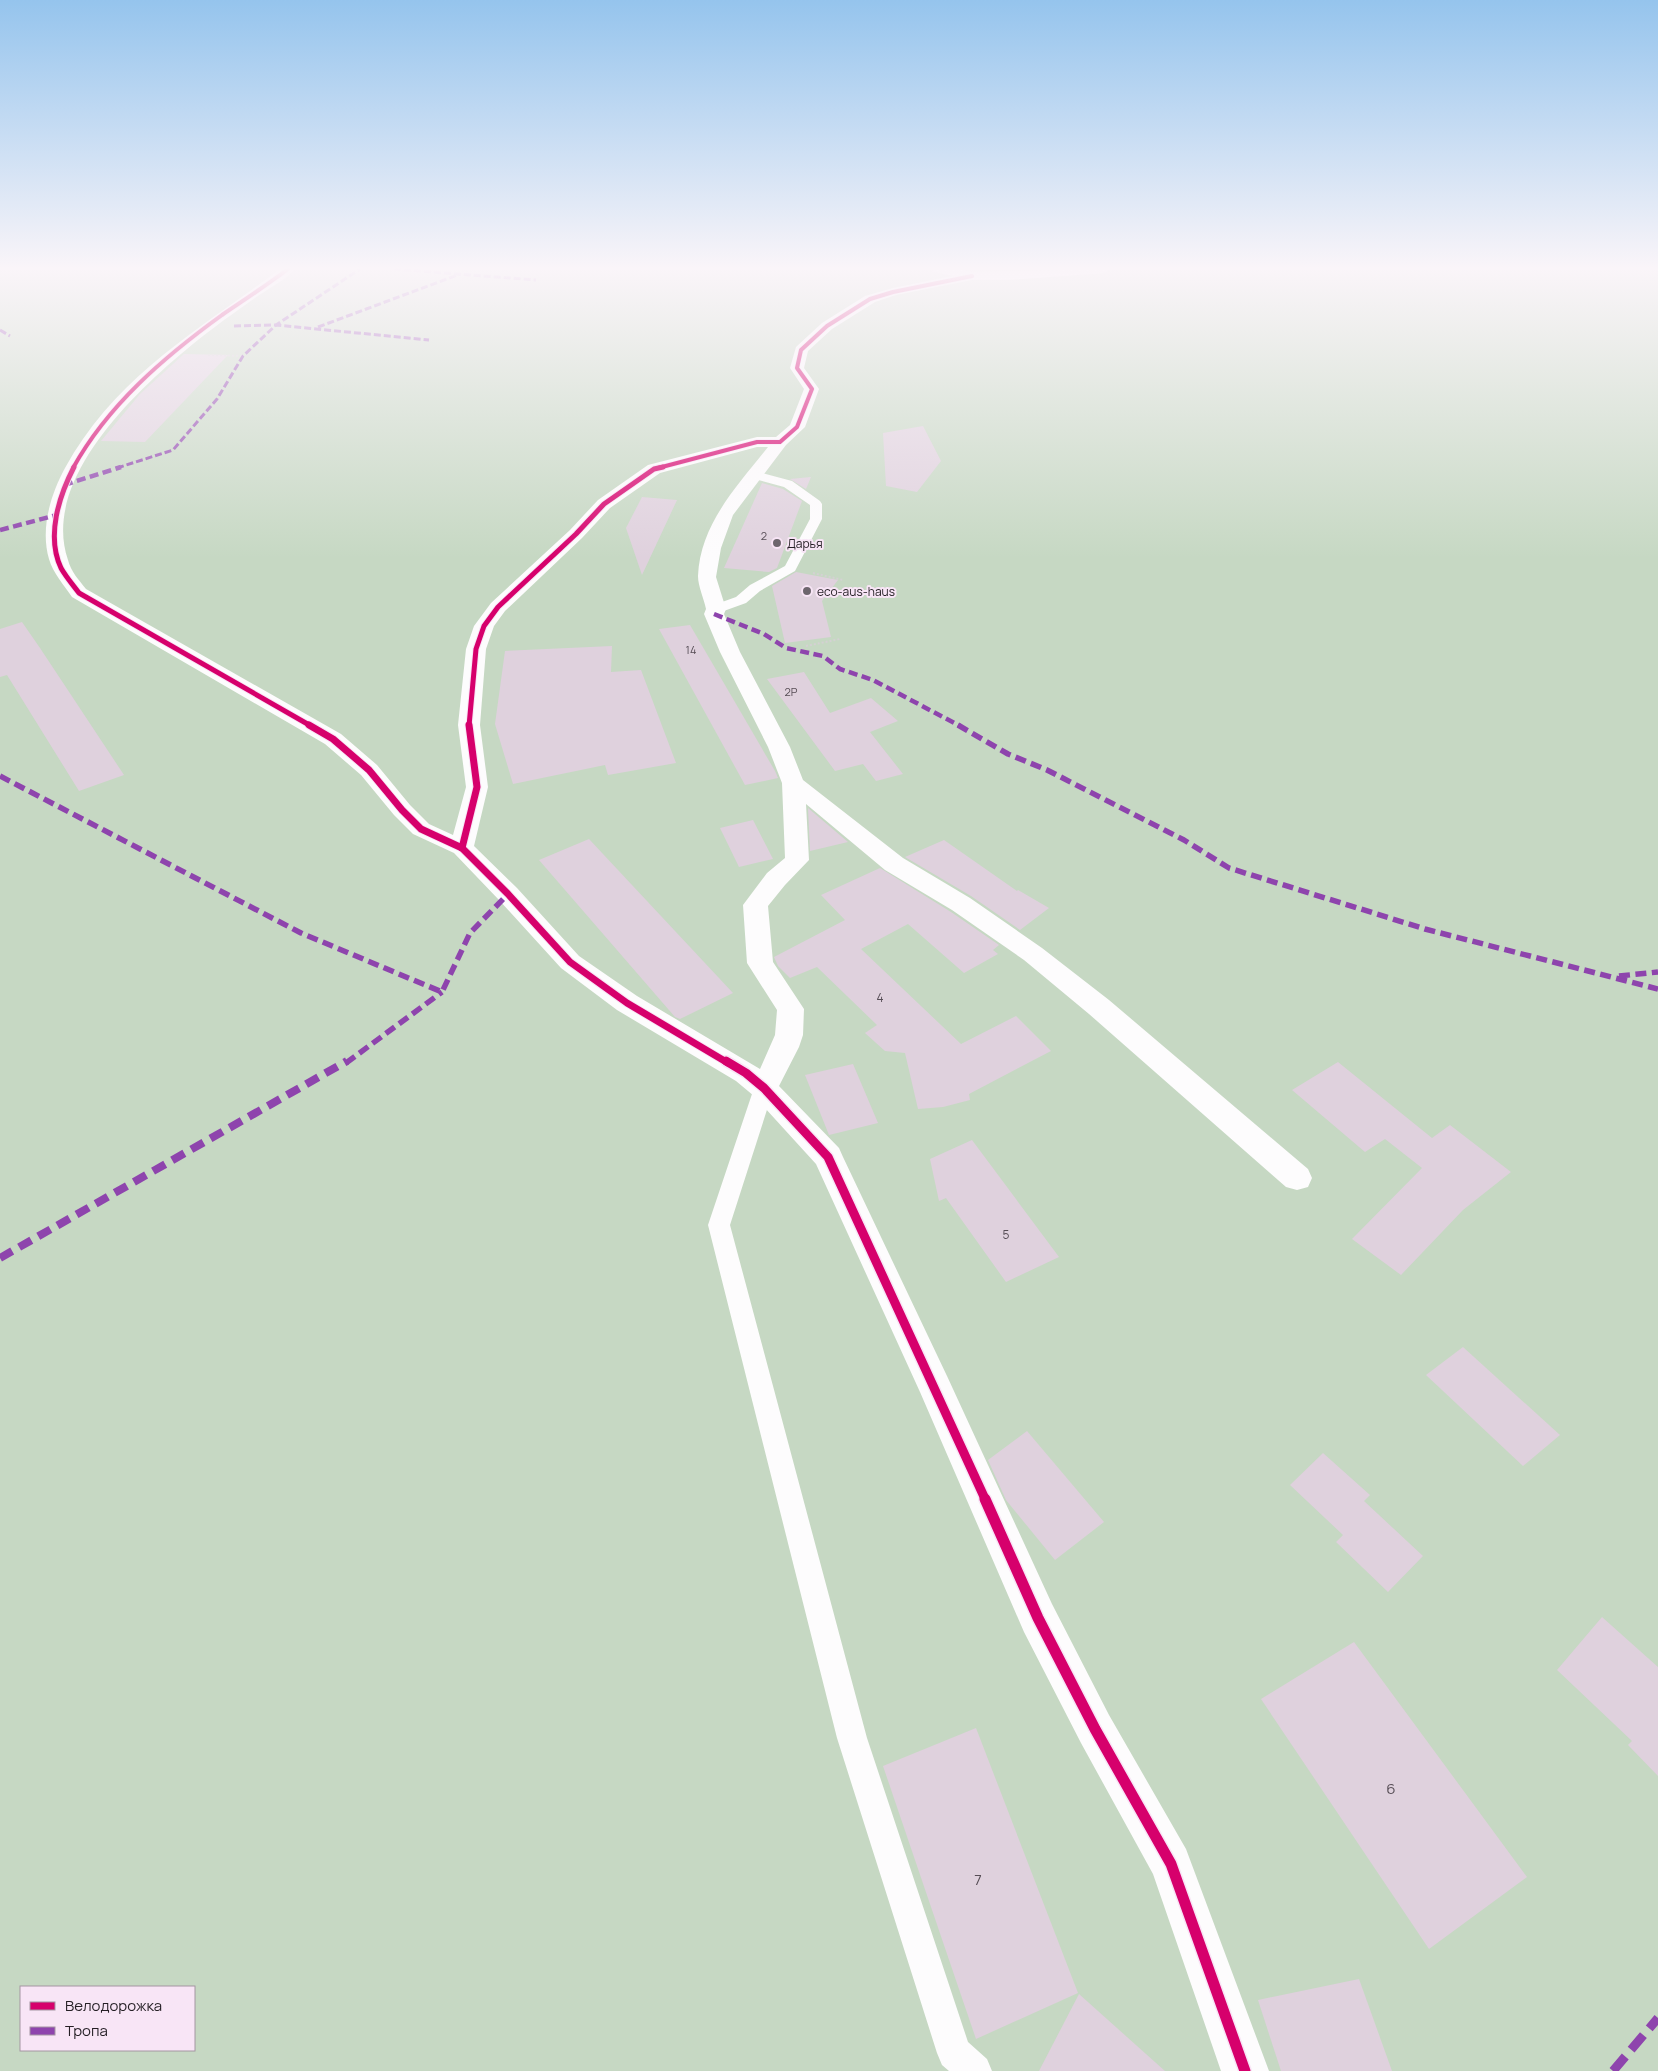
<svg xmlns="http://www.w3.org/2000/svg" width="1658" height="2071" font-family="Manrope,sans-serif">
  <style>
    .green { fill: #c6d8c3; fill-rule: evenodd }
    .building { fill: #dfd1dd }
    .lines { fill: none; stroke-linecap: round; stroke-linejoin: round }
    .path { stroke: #d4d1d3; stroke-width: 2; stroke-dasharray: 2 2; stroke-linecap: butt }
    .lane { fill: #fdfcfd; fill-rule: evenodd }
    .street { fill: #fdfcfd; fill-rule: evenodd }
    .secondary { fill: #fdfcfd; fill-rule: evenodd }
    .quiet-far4 { stroke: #8e44ad; stroke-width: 3; stroke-dasharray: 7 3; stroke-linecap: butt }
    .quiet-far3 { stroke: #8e44ad; stroke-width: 4.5; stroke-dasharray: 9 4.5; stroke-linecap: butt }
    .quiet-far2 { stroke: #8e44ad; stroke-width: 5.5; stroke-dasharray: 11 5.5; stroke-linecap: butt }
    .quiet-far1 { stroke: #8e44ad; stroke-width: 8; stroke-dasharray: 14 8; stroke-linecap: butt }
    .quiet { stroke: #8e44ad; stroke-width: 9; stroke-dasharray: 19 9; stroke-linecap: butt }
    .cycleway-far4-casing { stroke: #f8e5f6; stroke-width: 5.5 }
    .cycleway-far3-casing { stroke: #f8e5f6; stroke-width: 7 }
    .cycleway-far2-casing { stroke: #f8e5f6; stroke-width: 9 }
    .cycleway-far1-casing { stroke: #f8e5f6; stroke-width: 12 }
    .cycleway-casing { stroke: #f8e5f6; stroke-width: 14 }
    .cycleway-far4 { stroke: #d6006c; stroke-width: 4 }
    .cycleway-far3 { stroke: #d6006c; stroke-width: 5 }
    .cycleway-far2 { stroke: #d6006c; stroke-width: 7 }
    .cycleway-far1 { stroke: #d6006c; stroke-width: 9 }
    .cycleway { stroke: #d6006c; stroke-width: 11 }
    .poi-dot { fill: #6d666d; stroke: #f8e5f6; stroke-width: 2 }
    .labels { text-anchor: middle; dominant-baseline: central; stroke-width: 4; stroke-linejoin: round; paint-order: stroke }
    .far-number-label { font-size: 11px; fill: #564d55 }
    .far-poi-label { font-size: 12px; fill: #251f25; stroke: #f8e5f6; text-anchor: start }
    .number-label { font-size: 12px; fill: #564d55 }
    .near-number-label { font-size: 15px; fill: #564d55 }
  </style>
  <rect width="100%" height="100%" fill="#f4e9f2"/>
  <path class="green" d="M0,269H1658V2071H0ZM21,1987H194V2050H21Z"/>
  <g class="building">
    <path d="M184,354L228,355L145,442L101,441L140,394Z"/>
    <path d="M923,426L941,461L917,492L886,486L883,433Z"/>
    <path d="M811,477L806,489L790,479Z"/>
    <path d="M762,483L783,489L802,501L777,568L769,572L724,568Z"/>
    <path d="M642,497L677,500L642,575L626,528Z"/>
    <path d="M796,572L838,580L822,601L831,637L785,643L772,586Z"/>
    <path d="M22,622L40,648L124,775L79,791L7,675L0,677V629Z"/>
    <path d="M690,625L775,771L778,778L745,785L659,629Z"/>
    <path d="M612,646L611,672L641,670L676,763L608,775L605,765L513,784L495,724L505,651Z"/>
    <path d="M804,672L830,713L871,698L898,721L870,732L903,774L876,781L863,764L835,771L767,679Z"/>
    <path d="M808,808L848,842L810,851Z"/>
    <path d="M753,820L773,859L739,867L720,828Z"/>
    <path d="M589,839L733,993L680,1019L675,1017L539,860Z"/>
    <path d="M944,840L1017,891L1018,890L1049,908L1020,930L971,896L905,857Z"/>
    <path d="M880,868L951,912L999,945L993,950L998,954L964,973L908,924L861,949L961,1044L1016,1016L1051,1051L969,1094L970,1100L943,1107L918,1109L905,1053L885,1051L865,1033L877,1025L817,967L790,978L778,966L774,957L845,920L821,895Z"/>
    <path d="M1338,1062L1432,1138L1450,1125L1511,1172L1463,1210L1401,1275L1352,1239L1422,1168L1385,1139L1365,1152L1292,1090Z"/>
    <path d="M853,1064L878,1123L829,1135L805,1075Z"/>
    <path d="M972,1140L1059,1257L1006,1282L946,1198L939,1201L930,1159Z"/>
    <path d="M1463,1347L1560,1435L1523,1466L1426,1375Z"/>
    <path d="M1027,1431L1104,1522L1055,1560L1006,1500L988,1460Z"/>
    <path d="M1323,1453L1370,1495L1364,1501L1423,1556L1388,1592L1336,1542L1343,1535L1290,1485Z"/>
    <path d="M1602,1617L1658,1667V1776L1628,1745L1632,1741L1557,1670Z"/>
    <path d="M1354,1642L1527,1877L1429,1949L1261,1699Z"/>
    <path d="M976,1728L1078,1993L976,2039L883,1766Z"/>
    <path d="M1359,1979L1392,2071H1281L1258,2000Z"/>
    <path d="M1079,1994L1165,2071H1039Z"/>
  </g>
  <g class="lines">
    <g class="path">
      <path d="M208,355L243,356"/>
      <path d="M813,573L843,580"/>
      <path d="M806,646L840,639"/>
    </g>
    <g class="lane">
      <path d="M755,471L792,481L820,501L822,504V519L795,571L760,591L746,603L721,612H711L709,609L711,606L736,597L750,585L785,566L810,519V505L784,487L751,478L749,475L751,472Z"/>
      <path d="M764,1080L771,1082L774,1088L730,1225L867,1738L968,2042L987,2059L992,2071H949L942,2065L937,2053L837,1738L708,1225L754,1088L757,1082Z"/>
    </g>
    <path class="street" d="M280,269H294C287,279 274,285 264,292C250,301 237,311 224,320C161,367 37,470 68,560C71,572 79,580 86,589L341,734L377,765L410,805L429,824L453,835L466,787L458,725L466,649L474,626L491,603L570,530L598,500L648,465L757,437H776L790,425L804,389L790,368L796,347L822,323L865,296L893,288L972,272L978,276L977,279L896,295L875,302L832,329L808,351L804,368L819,389L805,427L786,445L733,515L721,548L716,577L726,609L724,614L740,652L790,747L803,780L903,858L970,898L1042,948L1109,1000L1308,1169L1312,1178L1308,1187L1297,1190L1286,1187L1089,1014L1024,960L952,910L885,870L806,804L809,860L785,885L768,906L773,962L804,1009L803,1035L799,1047L779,1086L839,1148L843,1157L947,1376L1052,1604L1109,1715L1186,1849L1269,2071H1221L1153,1874L1081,1743L1024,1632L920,1392L816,1164L754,1096L736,1081L617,1010L561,968L499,900L454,853L413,834L394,815L361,775L325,744L72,597C64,585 53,573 49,559C40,528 51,494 65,468C116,375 199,330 280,269ZM757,447H768C738,485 700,524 698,576C698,586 704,599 706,609L704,614L720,652L768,747L782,783L785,858L767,873L743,905L747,963L777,1010L775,1035L760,1069L637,996L579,956L517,888L474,846L488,787L480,725L486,649L494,626L505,611L582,538L610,508L660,473Z"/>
    <path class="secondary" d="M932,269H958L972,272L1110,269L1104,273L1008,280H972L934,272Z"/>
    <g class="quiet-far4">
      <path d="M394,269L536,280"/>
      <path d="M234,326L276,325L360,269"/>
      <path d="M318,327L460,274"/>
      <path d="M0,330L10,336"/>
      <path d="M117,468L173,450L217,399L243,356L276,325L429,340"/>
    </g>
    <g class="quiet-far3">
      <path d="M64,485L121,467"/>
      <path d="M0,530L57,515"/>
      <path d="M714,614L764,634L786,648L823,656L840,669L873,680L960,726"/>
    </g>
    <g class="quiet-far2">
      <path d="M958,725L1008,754L1047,770L1184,840L1229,868L1425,929L1658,989"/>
      <path d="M0,776L301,933L442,992L470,933L508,894"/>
      <path d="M1619,976L1658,972"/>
      <path d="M346,1063L442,992"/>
    </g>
    <path class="quiet-far1" d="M0,1258L347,1061"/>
    <path class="quiet" d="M1613,2071L1658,2018"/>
    <defs>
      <g id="cycleway-far4">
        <path d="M73,468C108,405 164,357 222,315C244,300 267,285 288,269"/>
        <path d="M658,468L757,442H780L797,427L812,389L797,368L801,350L827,326L870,299L893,292L972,276"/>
      </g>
      <g id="cycleway-far3">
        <path d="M74,467C59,496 46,536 61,568C66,577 73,585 79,593L311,726"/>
        <path d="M469,726L476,649L484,626L498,607L576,534L604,504L654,469L663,467"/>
      </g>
      <g id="cycleway-far2">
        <path d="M309,725L333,739L369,770L402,810L421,829L462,848L508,894L570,962L627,1003L728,1063"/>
        <path d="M462,848L477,787L469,725"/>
      </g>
      <path id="cycleway-far1" d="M726,1061L746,1073L764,1088L828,1157L986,1501"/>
      <path id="cycleway" d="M985,1499L1038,1618L1095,1729L1171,1864L1245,2071"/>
    </defs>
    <use href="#cycleway-far4" class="cycleway-far4-casing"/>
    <use href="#cycleway-far3" class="cycleway-far3-casing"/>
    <use href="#cycleway-far2" class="cycleway-far2-casing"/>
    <use href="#cycleway-far1" class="cycleway-far1-casing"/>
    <use href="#cycleway" class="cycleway-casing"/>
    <use href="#cycleway-far4" class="cycleway-far4"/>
    <use href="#cycleway-far3" class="cycleway-far3"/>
    <use href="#cycleway-far2" class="cycleway-far2"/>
    <use href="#cycleway-far1" class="cycleway-far1"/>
    <use href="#cycleway" class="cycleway"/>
  </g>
  <linearGradient id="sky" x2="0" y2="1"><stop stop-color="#95c4ed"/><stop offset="0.48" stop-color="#faf5f9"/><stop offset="1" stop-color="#faf5f9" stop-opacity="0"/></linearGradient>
  <rect width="1658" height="559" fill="url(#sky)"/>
  <g class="poi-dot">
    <circle cx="777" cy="543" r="5"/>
    <circle cx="807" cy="591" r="5"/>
  </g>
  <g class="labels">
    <g class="far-number-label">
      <text x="764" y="535">2</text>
      <text x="691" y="649">14</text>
      <text x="791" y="691">2Р</text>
    </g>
    <g class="far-poi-label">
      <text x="787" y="543">Дарья</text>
      <text x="817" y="591">eco-aus-haus</text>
    </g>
    <g class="number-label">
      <text x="880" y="997">4</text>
      <text x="1006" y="1234">5</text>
    </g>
    <g class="near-number-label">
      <text x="1391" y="1788">6</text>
      <text x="978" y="1879">7</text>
    </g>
  </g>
  <rect x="20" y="1986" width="175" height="65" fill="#f8e5f6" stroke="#a496a2"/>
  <rect x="30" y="2002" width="25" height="8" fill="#d6006c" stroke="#a496a2"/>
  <text x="65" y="2011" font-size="15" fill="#251f25">Велодорожка</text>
  <rect x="30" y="2027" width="25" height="8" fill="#8e44ad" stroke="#a496a2"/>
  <text x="65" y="2036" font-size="15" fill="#251f25">Тропа</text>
</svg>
